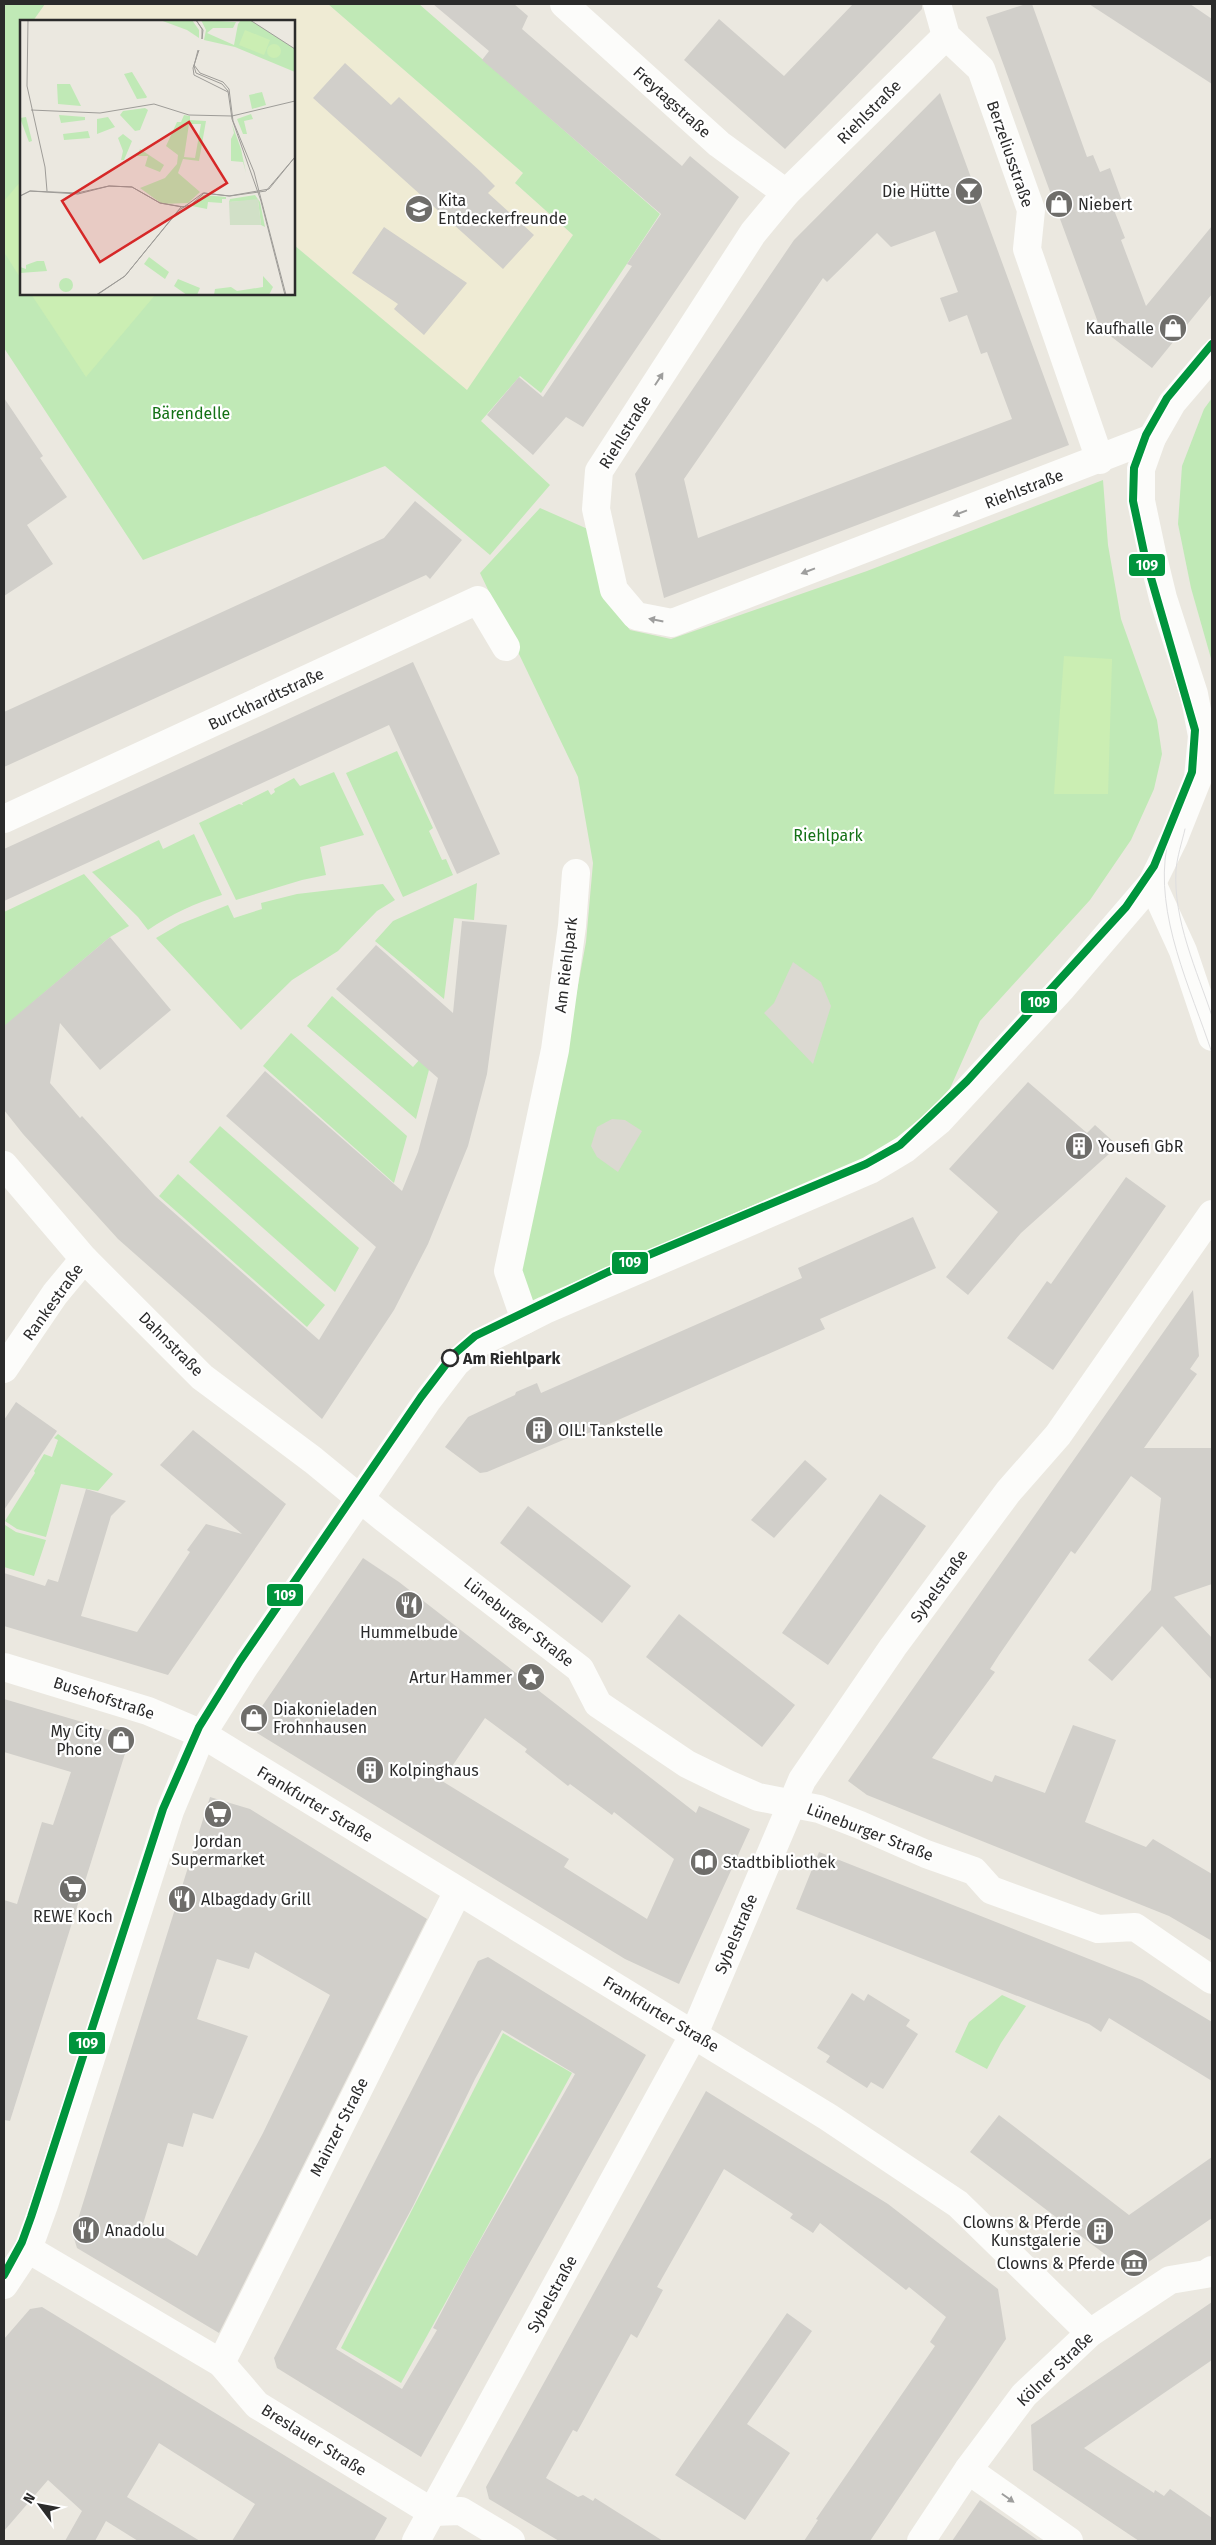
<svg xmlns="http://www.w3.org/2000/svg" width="1216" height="2545" font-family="'Fira Sans',sans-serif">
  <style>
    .education { fill: #efebd4 }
    .green { fill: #c0e9b6 }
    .pitch { fill: #cbeeb3 }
    .plaza { fill: #dbd9d1 }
    .building { fill: #d1cfca; fill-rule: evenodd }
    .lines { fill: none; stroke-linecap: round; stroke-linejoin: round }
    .street { stroke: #fcfcfa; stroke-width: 28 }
    .secondary { stroke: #fcfcfa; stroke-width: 28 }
    .tram { stroke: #dededf; stroke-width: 1 }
    .tram-1-casing { stroke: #fff; stroke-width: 11 }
    .tram-1 { stroke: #00943c; stroke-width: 8 }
    .oneway { fill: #9e9e9d }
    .stop-dot { fill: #fff; stroke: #2b2b2b; stroke-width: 2.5 }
    .labels { text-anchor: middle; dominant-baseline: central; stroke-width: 4.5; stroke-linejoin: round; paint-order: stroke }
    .street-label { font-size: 16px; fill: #2b2b2b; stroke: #fff }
    .poi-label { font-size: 16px; fill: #2b2b2b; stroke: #fff; text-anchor: start }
    .park-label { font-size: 16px; fill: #137115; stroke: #fff }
    .stop-label { font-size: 16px; font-weight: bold; fill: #2b2b2b; stroke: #fff; text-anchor: start }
    .inset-road { fill: none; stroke: #9e9c98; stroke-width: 1 }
    .view { fill: #d62828; fill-opacity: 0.15; stroke: #d62828; stroke-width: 2.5 }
    .inset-edge { fill: none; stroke: #2b2b2b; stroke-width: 2.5 }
    .line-badge { stroke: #fff; stroke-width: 2 }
    .badge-label { font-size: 14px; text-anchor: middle; font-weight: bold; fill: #fff }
  </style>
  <rect width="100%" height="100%" fill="#ebe8e0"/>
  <path class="education" d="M45,4H328L523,173L515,183L573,235L467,391L294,245V21H33Z"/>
  <g class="green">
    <path d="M4,4H45L33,21H21V294H294V245L467,390L573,235L515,183L523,173L328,4H419L660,214L541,393L520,376L481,421L550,485L490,555L385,466L143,560L4,348Z"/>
    <path d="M1212,398V662L1191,588L1178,524L1182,466L1204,409Z"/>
    <path d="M1103,480L1108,545L1121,619L1157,720L1162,754L1154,789L1131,840L1090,900L980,1021L936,1120L902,1149L562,1297L522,1302L520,1266L559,1087L586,942L593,863L578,777L480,573L540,508L590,530L601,593L630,630L671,639L867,571Z"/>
    <path d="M397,751L433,828L429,831L442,860L446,859L453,875L403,897L346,773Z"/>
    <path d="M334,772L364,835L320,847L326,875L302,880L236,900L199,823L239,804L243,805L242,803L268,790L271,795L275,792L274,789L294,778L300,786Z"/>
    <path d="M194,834L222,895C196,903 171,914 148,930L138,917L92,872L159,840L163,849Z"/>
    <path d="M84,874L129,926L110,937L32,1003L13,1039L4,1027V912Z"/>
    <path d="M477,883L474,920L454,918L444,999L375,941L393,921Z"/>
    <path d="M383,884L395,900L377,911L338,951L292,980L241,1030L156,938L180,924L228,905L234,918L262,909L261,903L297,894Z"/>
    <path d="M332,996L413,1067L421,1058L430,1066L416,1119L307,1026Z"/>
    <path d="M291,1033L407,1136L394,1183L263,1066Z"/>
    <path d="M220,1126L359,1248L335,1292L189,1162Z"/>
    <path d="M178,1174L325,1305L307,1327L159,1196Z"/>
    <path d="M58,1434L113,1474L98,1491L61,1484L46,1537L17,1529L5,1521L35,1473L34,1471L44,1454L52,1457L58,1440L54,1438Z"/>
    <path d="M5,1525L16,1532L46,1540L34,1576L4,1567Z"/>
    <path d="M1002,1995L1026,2006L1001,2043L987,2069L955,2052L969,2022Z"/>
    <path d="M503,2033L572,2073L401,2383L341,2348Z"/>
  </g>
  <g class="pitch">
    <path d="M21,181V279L4,252V201Z"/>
    <path d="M31,294H156L86,377Z"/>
    <path d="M1064,656L1112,659L1108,794H1054Z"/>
  </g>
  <g class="plaza">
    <path d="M793,962L821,982L831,1006L813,1064L764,1013L774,1003Z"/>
    <path d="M612,1119L625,1120L642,1131L618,1172L597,1157L591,1146L597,1127Z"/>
  </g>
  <g class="building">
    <path d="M433,4H514L528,16L522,29L583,82L682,166L690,156L739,197L583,427L566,417L533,455L487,415L519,377L543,397L632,266L627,264L661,214L482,60L489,51Z"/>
    <path d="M853,4H922V9L785,149L684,60L719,19L784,76Z"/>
    <path d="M1026,4H1032L1087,157L1093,155L1100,172L1110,168L1122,201L1112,205L1125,238L1121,240L1146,306L1212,226V294L1152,368L1100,328L986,17Z"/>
    <path d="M1089,4H1190L1212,19V84Z"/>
    <path d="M345,63L391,105L399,97L481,172L495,186L488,193L534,235L503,269L313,98Z"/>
    <path d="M940,93L1069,445L664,598L635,474L794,240ZM935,231L958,292L940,298L949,322L967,315L981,354L987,352L1012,419L698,538L684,479L823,278L827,282L877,233L891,247Z"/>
    <path d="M384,227L467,283L424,335L394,309L398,304L352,273Z"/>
    <path d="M4,398L43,456L40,458L67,497L27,525L53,564L4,596Z"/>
    <path d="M415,501L462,540L430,579L426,575L4,767V712L384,538Z"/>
    <path d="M413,662L500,854L457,874L389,725L4,901V849Z"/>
    <path d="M462,921L507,925L487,1074L468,1146L428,1244L394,1310L322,1419L118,1239L23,1134L4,1110V1026L110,937L171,1010L100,1070L60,1023L50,1083L80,1118L82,1116L155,1196L319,1340L376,1247L226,1116L265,1071L402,1191L418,1152L438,1078L336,989L376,945L453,1013Z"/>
    <path d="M1028,1082L1087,1133L1095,1125L1116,1144L1109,1154L1021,1233L968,1295L946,1277L998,1212L949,1169Z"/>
    <path d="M1126,1177L1166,1206L1053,1370L1007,1338L1047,1281L1051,1284Z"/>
    <path d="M913,1217L936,1268L820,1319L825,1329L584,1435L587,1430L487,1472L480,1473L445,1447L468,1417L515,1395L516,1392L537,1383L541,1393L802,1278L798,1268Z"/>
    <path d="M1193,1290L1199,1356L1190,1369L1197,1374L1144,1448H1212V1584L1174,1597L1212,1638V1680L1162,1626L1112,1681L1088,1660L1151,1590L1161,1498L1131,1476L1075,1554L1071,1551L999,1655L990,1669L995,1672L932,1758L992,1782L995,1775L1045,1793L1073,1725L1116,1740L1085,1822L1146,1847L1153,1839L1212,1874V1941L1169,1916L867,1795L848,1781Z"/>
    <path d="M16,1402L57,1431L4,1510V1420Z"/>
    <path d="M193,1430L286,1504L168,1675L4,1626V1573L45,1586L48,1579L58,1582L86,1489L126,1501L111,1516L81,1616L137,1632L190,1552L187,1550L206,1524L242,1534L160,1465Z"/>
    <path d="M805,1460L827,1479L774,1538L751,1520Z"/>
    <path d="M880,1494L926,1526L828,1665L782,1633Z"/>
    <path d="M528,1506L631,1586L602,1623L500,1543Z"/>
    <path d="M363,1558L399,1582L696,1813L699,1806L750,1829L679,1984L625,1959L257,1733L254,1718ZM485,1718L527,1749L525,1752L568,1786L570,1784L612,1815L614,1812L674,1859L647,1919L564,1867L569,1859L442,1781Z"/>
    <path d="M679,1614L795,1705L762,1747L646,1657Z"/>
    <path d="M4,1699L123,1734L128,1744L10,2121L4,2120V1900L17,1904L42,1822L53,1825L71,1772L4,1752Z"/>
    <path d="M210,1797L250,1809L427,1919L219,2333L77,2248L73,2235ZM255,1952L330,1995L263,2133L197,2256L143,2224L168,2143L183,2147L193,2113L213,2119L248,2036L197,2019L217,1959L249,1969Z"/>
    <path d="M819,1852L1142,1980L1212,2022V2081L1109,2018L1101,2032L1089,2024L796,1909Z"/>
    <path d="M488,1957L646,2055L421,2457L277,2368L274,2358L478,1961ZM502,2030L575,2074L468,2262L433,2328L437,2330L402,2389L336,2349L413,2206L475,2079Z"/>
    <path d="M852,1993L864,2001L868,1994L910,2020L906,2026L918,2034L883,2089L871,2082L867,2088L826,2062L830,2056L817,2048Z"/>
    <path d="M706,2091L888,2204L998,2289L1006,2339L870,2541H804L818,2520L816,2519L935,2346L930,2342L946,2317L909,2287L906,2290L820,2223L813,2233L790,2218L793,2214L724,2169L657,2287L663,2290L637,2338L631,2334L577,2432L573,2430L546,2478L578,2497L583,2495L593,2501L595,2498L663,2541H559L489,2499L486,2487Z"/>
    <path d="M999,2115L1129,2215L1212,2157V2218L1131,2274L970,2152Z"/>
    <path d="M1212,2302V2360L1084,2448L1154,2493L1155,2490L1164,2496L1170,2489L1212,2518V2541H1139L1033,2470L1031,2425Z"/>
    <path d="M42,2307L387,2518L374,2541H232L255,2504L159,2443L127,2497L200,2541H138L106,2521L95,2541H65L82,2511L48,2480L4,2531V2339L30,2309Z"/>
    <path d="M787,2313L812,2331L747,2424L790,2453L745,2520L675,2475Z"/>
    <path d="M980,2500L1039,2541H952Z"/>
  </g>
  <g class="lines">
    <g class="street">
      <path d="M564,4L719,144L786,193"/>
      <path d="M937,4L946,36L981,69L1031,210L1027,249L1100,460"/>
      <path d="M946,36L786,193L753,233L599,471L596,509L614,590L636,616L672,623L1152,438"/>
      <path d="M4,819L478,600L506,647"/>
      <path d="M4,1165L84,1259L202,1377L313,1460L385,1519L580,1669L598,1704L687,1764L728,1784L758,1797L819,1809L860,1825L926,1854L974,1871L991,1890L1098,1929L1135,1927L1212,1980"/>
      <path d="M525,1320L508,1271L555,1050L572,926L576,873"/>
      <path d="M4,1369L55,1294L84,1259"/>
      <path d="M4,1667L148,1711L202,1734L828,2117L958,2204L1090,2333"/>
      <path d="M28,2249L221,2363L257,2405L432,2512L461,2511L511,2541"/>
      <path d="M221,2363L458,1891"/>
      <path d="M968,2470L1069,2541"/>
      <path d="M416,2541L694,2034L802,1780L893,1647L1008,1492L1058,1435L1212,1214"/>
      <path d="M921,2541L968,2470L1024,2395L1090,2333L1170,2280L1206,2274L1212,2270"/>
    </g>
    <g class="secondary">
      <path d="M1152,883L1183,951L1212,1037"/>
      <path d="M4,2285L28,2249L44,2205L170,1811L202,1734L245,1666L427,1401L456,1363L479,1343L545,1310L870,1170L905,1149L939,1121L1062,988L1152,883L1174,838L1198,778L1202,736L1194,694L1163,598L1152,553L1141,501V469L1152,438L1172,403L1212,356"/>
    </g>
    <g class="tram">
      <path d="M1179,806C1175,819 1170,832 1167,846C1154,915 1191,989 1212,1053"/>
      <path d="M1185,829C1182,842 1177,857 1176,870C1173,920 1197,971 1212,1016"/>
    </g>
    <defs>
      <path id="tram-1" d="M4,2275L22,2242L31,2217L163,1809L199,1727L240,1661L421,1397L453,1355L475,1336L608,1272L866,1164L900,1145L967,1081L1126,907L1154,866L1192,772L1195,730L1145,557L1133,501L1134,468L1146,435L1167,398L1212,344"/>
    </defs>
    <use href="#tram-1" class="tram-1-casing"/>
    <use href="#tram-1" class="tram-1"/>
  </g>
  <defs><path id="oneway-solid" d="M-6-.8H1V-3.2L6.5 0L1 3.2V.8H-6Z" transform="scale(1.25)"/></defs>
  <g class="oneway">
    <use href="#oneway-solid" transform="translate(659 379) rotate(-57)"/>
    <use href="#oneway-solid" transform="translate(960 513) rotate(159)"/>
    <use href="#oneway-solid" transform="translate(808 571) rotate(159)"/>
    <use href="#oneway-solid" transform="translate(656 620) rotate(-169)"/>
    <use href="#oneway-solid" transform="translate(1008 2498) rotate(35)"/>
  </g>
  <defs>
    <symbol id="bar-disc" viewBox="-11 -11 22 22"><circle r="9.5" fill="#6e6d6a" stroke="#fff"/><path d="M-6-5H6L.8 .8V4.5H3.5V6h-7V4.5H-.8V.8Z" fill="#fff"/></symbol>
    <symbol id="shop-disc" viewBox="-11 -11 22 22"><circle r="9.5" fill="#6e6d6a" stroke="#fff"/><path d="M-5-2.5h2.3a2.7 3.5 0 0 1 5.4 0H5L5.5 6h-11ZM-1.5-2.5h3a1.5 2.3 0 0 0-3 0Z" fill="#fff"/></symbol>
    <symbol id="school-disc" viewBox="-11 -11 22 22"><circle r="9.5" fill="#6e6d6a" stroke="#fff"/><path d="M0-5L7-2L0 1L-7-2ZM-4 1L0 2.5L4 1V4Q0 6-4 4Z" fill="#fff"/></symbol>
    <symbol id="building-disc" viewBox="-11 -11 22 22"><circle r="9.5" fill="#6e6d6a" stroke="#fff"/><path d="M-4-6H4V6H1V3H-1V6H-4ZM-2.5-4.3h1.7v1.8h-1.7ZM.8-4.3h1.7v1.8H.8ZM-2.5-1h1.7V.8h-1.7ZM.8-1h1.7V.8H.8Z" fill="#fff"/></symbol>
    <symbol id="restaurant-disc" viewBox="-11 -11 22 22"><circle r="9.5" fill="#6e6d6a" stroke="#fff"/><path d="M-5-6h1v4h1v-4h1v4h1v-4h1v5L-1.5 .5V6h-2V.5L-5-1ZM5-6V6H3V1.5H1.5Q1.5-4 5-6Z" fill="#fff"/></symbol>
    <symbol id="sight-disc" viewBox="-11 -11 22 22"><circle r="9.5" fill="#6e6d6a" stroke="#fff"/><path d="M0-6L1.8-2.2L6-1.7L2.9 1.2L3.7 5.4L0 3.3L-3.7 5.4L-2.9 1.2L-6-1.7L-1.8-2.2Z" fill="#fff"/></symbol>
    <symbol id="supermarket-disc" viewBox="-11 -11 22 22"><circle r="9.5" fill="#6e6d6a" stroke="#fff"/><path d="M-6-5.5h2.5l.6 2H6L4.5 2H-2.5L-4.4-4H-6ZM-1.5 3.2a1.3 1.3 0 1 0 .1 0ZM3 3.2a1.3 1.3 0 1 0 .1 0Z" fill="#fff"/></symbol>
    <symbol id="library-disc" viewBox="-11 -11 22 22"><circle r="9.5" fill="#6e6d6a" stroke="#fff"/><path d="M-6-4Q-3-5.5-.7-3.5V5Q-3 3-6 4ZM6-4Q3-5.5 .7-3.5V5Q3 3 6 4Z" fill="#fff"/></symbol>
    <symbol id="museum-disc" viewBox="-11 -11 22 22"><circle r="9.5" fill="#6e6d6a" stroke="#fff"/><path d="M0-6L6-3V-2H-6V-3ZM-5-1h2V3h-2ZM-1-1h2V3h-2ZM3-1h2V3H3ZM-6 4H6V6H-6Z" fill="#fff"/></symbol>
  </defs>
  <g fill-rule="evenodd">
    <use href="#bar-disc" x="953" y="175" width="32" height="32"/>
    <use href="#shop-disc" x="1043" y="188" width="32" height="32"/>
    <use href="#school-disc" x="403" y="193" width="32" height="32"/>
    <use href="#shop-disc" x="1157" y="312" width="32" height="32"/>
    <use href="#building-disc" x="1063" y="1130" width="32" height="32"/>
    <use href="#building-disc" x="523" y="1414" width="32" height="32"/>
    <use href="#restaurant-disc" x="393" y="1589" width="32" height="32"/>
    <use href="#sight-disc" x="515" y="1661" width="32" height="32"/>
    <use href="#shop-disc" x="238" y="1702" width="32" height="32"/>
    <use href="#shop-disc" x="105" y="1724" width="32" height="32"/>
    <use href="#building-disc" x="354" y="1754" width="32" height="32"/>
    <use href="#supermarket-disc" x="202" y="1798" width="32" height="32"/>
    <use href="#library-disc" x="688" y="1846" width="32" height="32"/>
    <use href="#supermarket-disc" x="57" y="1873" width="32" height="32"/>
    <use href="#restaurant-disc" x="166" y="1883" width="32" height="32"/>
    <use href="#restaurant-disc" x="70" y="2214" width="32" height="32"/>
    <use href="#building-disc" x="1084" y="2215" width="32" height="32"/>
    <use href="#museum-disc" x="1118" y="2247" width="32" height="32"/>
  </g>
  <circle class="stop-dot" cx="450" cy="1358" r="8"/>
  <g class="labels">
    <g class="street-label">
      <text transform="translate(672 102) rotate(42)">Freytagstraße</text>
      <text transform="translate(869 112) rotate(-45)">Riehlstraße</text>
      <text transform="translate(1010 154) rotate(71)">Berzeliusstraße</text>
      <text transform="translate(625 432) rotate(-58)">Riehlstraße</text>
      <text transform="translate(1024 489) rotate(-21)">Riehlstraße</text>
      <text transform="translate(266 699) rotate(-25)">Burckhardtstraße</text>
      <text transform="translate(566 965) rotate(-83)">Am Riehlpark</text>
      <text transform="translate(53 1302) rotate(-54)">Rankestraße</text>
      <text transform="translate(171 1344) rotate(45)">Dahnstraße</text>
      <text transform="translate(939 1586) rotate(-54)">Sybelstraße</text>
      <text transform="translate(519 1622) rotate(38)">Lüneburger Straße</text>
      <text transform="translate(104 1698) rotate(18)">Busehofstraße</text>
      <text transform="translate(315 1804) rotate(31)">Frankfurter Straße</text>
      <text transform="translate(870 1832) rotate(21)">Lüneburger Straße</text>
      <text transform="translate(736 1934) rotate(-67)">Sybelstraße</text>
      <text transform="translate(661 2014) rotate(31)">Frankfurter Straße</text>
      <text transform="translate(339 2127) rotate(-63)">Mainzer Straße</text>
      <text transform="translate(552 2294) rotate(-61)">Sybelstraße</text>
      <text transform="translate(1055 2369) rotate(-44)">Kölner Straße</text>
      <text transform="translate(314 2440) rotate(32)">Breslauer Straße</text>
    </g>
    <g class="poi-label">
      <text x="950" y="191" text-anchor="end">Die Hütte</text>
      <text x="438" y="200">Kita<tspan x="438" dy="18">Entdeckerfreunde</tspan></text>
      <text x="1078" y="204">Niebert</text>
      <text x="1154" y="328" text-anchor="end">Kaufhalle</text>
      <text x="1098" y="1146">Yousefi GbR</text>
      <text x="558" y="1430">OIL! Tankstelle</text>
      <text x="409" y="1632" text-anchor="middle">Hummelbude</text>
      <text x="512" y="1677" text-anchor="end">Artur Hammer</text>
      <text x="273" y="1709">Diakonieladen<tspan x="273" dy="18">Frohnhausen</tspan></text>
      <text x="102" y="1731" text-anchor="end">My City<tspan x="102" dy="18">Phone</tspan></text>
      <text x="389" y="1770">Kolpinghaus</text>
      <text x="218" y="1841" text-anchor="middle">Jordan<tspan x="218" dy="18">Supermarket</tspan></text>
      <text x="723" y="1862">Stadtbibliothek</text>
      <text x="201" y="1899">Albagdady Grill</text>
      <text x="73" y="1916" text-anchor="middle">REWE Koch</text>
      <text x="1081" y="2222" text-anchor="end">Clowns &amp; Pferde<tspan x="1081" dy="18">Kunstgalerie</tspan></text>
      <text x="105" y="2230">Anadolu</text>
      <text x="1115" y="2263" text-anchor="end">Clowns &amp; Pferde</text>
    </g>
    <g class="park-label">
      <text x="191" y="413">Bärendelle</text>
      <text x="828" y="835">Riehlpark</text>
    </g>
    <g class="stop-label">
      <text x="463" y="1358">Am Riehlpark</text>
    </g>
  </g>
  <g transform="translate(20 20)">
    <rect width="275" height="275" fill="#ebe8e0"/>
    <path d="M140,0H172L179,10V18L167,10ZM181,0L216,2L213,8H193L187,13L214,25L218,4L221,0H230L275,29V52L215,27L184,20L186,10ZM112,52L127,77L126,78L117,79L104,54ZM37,64H50L61,86L38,84ZM242,72L246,85L232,89L229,75ZM125,88L128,90L120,110L115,111L100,95L103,91ZM231,94L233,99L224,101L227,114H223L217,99ZM39,95L65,97V100L41,103ZM164,95L170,96V100L186,101L179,141L163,139L158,153L180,172L168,183L142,184L120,168L145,158L157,144L158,135L146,126L157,102H161ZM169,104H181L175,138L164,137ZM6,97L12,121L9,122L0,98ZM88,97L95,107L77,114V99ZM212,104L221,129L226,153L223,142L211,141V119L214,113ZM68,111L70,118L44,120L43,114ZM103,114L112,121L104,140H101L103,131L98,118ZM120,129L144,145L140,152L125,146L128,136H117ZM183,175L206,177V179H202V183L188,182L187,189L172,186ZM235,175L240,182L245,207L241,205L238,180L209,182L210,179ZM129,237L149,252L145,259L124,244ZM17,241H24L27,251L0,253V247L6,249V245ZM243,256L253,267L249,275H194L195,269L211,267L217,271L243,267ZM39 265a7 7 0 1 1 14 0a7 7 0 1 1-14 0ZM158,259L180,268L177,275H167L154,266Z" fill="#c0e9b6" fill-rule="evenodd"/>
    <path d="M238,179L241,205H210L209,182Z" fill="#d1e0c7"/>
    <path d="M225,10L250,20L244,35L219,25ZM247 31a7 7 0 1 1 14 0a7 7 0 1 1-14 0Z" fill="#cbeeb3"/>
    <path class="inset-road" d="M8,0L7,66L25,147L27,171M176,0L182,9V19M176,0L183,10L182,19M230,0L275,29M178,30L174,46L176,53L202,64L208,71L212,99L241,181L265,275M179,30L173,48L174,55L208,72M174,45L180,53L203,62L209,69L213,101L234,152L266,275M11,90L80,93L134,84L169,95L212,96L275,81M0,176L10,171L57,173L89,166L112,167L140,183L164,187L183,173L209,176L249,169L275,137M0,176L10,171L58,174L89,166L112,167L140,183L162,187L171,185L184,173L210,176L246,171L275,137M76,275L105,256L159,190L166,186M77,275L105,256L161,187"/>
    <path class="view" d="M169,102L207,163L80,242L42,181Z"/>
    <rect width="275" height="275" class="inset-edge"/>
  </g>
  <g class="line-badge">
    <rect x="1128" y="553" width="38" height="24" rx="5" fill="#00943c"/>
    <rect x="1020" y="990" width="38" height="24" rx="5" fill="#00943c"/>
    <rect x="611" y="1251" width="38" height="24" rx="5" fill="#00943c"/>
    <rect x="266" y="1583" width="38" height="24" rx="5" fill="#00943c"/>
    <rect x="68" y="2031" width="38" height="24" rx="5" fill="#00943c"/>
  </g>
  <g class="badge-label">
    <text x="1147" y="570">109</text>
    <text x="1039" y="1007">109</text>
    <text x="630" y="1267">109</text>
    <text x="285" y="1600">109</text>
    <text x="87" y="2048">109</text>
  </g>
  <rect width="1216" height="2545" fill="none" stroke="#2b2b2b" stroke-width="10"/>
  <g transform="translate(40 2505) rotate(302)" stroke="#ffffff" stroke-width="4" paint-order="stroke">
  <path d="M0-4L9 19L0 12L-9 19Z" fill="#2b2b2b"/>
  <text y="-8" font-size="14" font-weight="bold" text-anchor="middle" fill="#2b2b2b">N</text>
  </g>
</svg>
